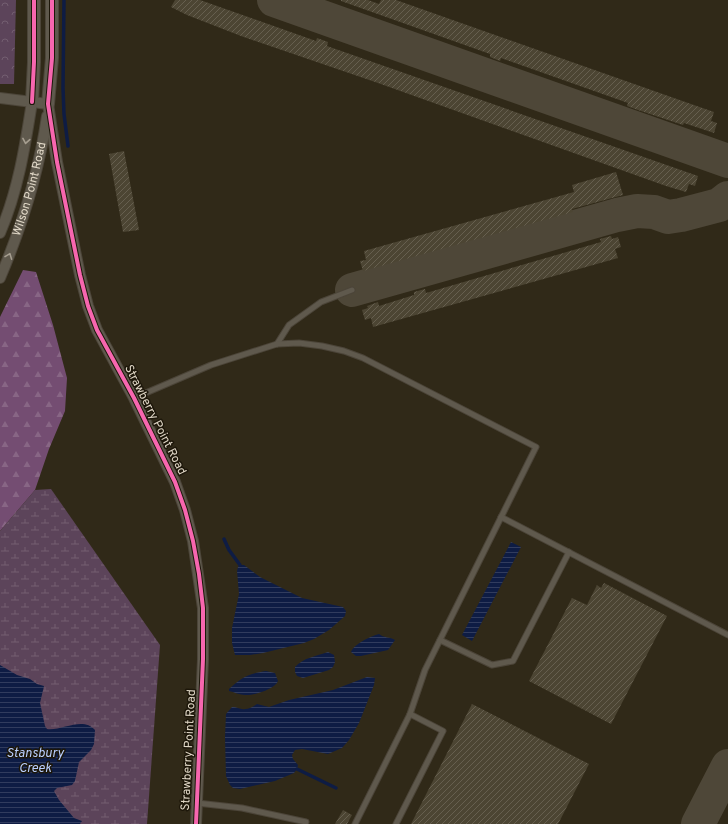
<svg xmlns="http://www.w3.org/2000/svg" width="728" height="824" font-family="Overpass,sans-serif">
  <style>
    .forest { fill: url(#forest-firs) }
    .wetland { fill: url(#wetland-marsh) }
    .park { fill: url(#park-crowns) }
    .water { fill: url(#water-rules) }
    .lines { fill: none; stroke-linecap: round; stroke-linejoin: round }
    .stream { stroke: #0e1c44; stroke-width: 3.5 }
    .taxiway { stroke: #4e4738; stroke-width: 34 }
    .building { fill: url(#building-hatch) }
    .service-casing { stroke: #4c4539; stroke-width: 7 }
    .minor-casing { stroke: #4c4539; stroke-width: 12 }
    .tertiary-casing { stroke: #4c4539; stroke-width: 14 }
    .service { stroke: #5f594d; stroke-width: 5 }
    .minor { stroke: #5f594d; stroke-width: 10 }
    .tertiary { stroke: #5f594d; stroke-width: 12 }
    .cycleway-casing { stroke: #1d170a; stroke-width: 6 }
    .cycleway { stroke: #f766af; stroke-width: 4 }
    .oneway { stroke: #a69e90 }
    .labels { text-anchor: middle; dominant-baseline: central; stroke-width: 3; stroke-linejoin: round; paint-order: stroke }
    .street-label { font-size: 12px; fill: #e0d7c6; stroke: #1d170a }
    .water-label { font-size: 13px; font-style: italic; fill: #b9cfff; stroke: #1d170a }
  </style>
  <defs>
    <pattern id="forest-firs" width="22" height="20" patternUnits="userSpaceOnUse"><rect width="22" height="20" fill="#744d72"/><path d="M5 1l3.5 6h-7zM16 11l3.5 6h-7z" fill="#886685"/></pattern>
    <pattern id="wetland-marsh" width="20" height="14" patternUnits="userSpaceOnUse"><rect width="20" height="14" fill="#5c445a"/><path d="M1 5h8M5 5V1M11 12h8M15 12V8" fill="none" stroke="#735e70"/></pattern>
    <pattern id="park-crowns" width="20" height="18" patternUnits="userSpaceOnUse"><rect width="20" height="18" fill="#5c445a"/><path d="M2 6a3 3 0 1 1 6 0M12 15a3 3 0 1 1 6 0" fill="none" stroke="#735e70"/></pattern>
    <pattern id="water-rules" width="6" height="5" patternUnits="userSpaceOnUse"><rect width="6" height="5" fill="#0e1c44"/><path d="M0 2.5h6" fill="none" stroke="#313c5e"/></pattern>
    <pattern id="building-hatch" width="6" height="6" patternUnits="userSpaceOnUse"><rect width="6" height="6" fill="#4c4533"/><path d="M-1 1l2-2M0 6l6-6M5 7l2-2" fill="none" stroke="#665f4f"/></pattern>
  </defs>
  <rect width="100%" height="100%" fill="#302918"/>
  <path class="forest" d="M23,270L36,272L53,325L67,378L65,411L49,449L35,490L0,531V317Z"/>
  <path class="wetland" d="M51,489L160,645L147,824H71L45,786L0,681V531L35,490Z"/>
  <path class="park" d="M0,0H16L14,84H0Z"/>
  <g class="water">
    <path d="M511,542L521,547L472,641L462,635Z"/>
    <path d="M240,565H244L260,577L302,598L343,607L346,611L345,616L329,630L314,639L304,643L263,653L250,655H235L232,643V628L239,594L237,571L238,567Z"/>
    <path d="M379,634C384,638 390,637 395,640L388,650L361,656H356L351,652C354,644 371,636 379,634Z"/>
    <path d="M328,652L334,655L335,662L333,667L329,670L303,678L297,676L295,672V667C303,658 316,656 328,652Z"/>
    <path d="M0,665L17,675L30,679L37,684L44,686L40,703L45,726L47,729C62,731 83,716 95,730L94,744L91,750L79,762L75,781L72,785L57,788L54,791L59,800L74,818L82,821L80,824H0Z"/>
    <path d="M266,671L275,673L278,681C275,689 253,696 245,695C240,695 234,692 229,691V689C242,677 248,674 266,671Z"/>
    <path d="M367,677L375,678L374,685L359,723L349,740L342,748L328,754L302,749L295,750L292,755L293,759L298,765L297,769L294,773L275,781L240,789L233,788L230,785L226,776L225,737L226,714L232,707C237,707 241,710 245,709C249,709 254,706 257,704L269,707L289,700L333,690Z"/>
  </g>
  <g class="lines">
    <g class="stream">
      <path d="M64,0L63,88L64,114L68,146"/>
      <path d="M224,539L229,550L240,565"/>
      <path d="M297,769L336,788"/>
    </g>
    <g class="taxiway">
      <path d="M274,0L728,161"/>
      <path d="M352,290L617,215L637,211L654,212L668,217L681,215L719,205L728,198"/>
      <path d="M698,824L728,766"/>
    </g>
  </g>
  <g class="building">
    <path d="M175,0H200L316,41L317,38L328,42L327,46L698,176L695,186L689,184L686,192L666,186L378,83L241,36L187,15L171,7Z"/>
    <path d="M341,0H368L379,4L381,0H396L691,104L714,112L711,121L717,123L714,133L684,123L683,125L638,110L627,106L628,103L501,58L500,61L490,57V54L341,1Z"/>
    <path d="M124,151L139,230L123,232L109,154Z"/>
    <path d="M616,172L623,195L572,209L573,212L363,271L360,261L366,260L364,251L574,192L572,185Z"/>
    <path d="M611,236L612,239L618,237L621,247L615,249L618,258L373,327L371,318L365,320L362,310L368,308L367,306L378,302L379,306L414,295V292L425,289L426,293L601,242L600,239Z"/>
    <path d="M604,583L667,616L611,724L529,681L572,598L587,605L597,585L601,588Z"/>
    <path d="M472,704L589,764L558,824H411Z"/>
    <path d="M343,810L352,815L347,824H335Z"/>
  </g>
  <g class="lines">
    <defs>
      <g id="service">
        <path d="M277,344L289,325L321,302L352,290"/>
        <path d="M134,398L211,365L277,344L299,343L322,346L344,351L363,358L536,447L425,670L410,714L355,824"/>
        <path d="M501,517L728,635"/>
        <path d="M440,640L492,665L513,661L569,552"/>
        <path d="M197,803L242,808L306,822"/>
        <path d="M396,824L443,731L410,714"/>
      </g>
      <g id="minor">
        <path d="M0,98L48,104"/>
        <path d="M48,104L57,162L80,275L88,306L97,330L134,398L175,482L185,510L193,541L203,608V659L196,824"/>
        <path d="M0,233C18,191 25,147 32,102"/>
        <path id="s1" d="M0,278C22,226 39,172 47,116"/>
      </g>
      <g id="tertiary">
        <path d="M32,102L34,62V0"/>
        <path d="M48,104L52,58V0"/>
      </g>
    </defs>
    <use href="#service" class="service-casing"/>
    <use href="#minor" class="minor-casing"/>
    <use href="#tertiary" class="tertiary-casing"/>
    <use href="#service" class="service"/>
    <use href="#minor" class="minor"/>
    <use href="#tertiary" class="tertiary"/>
    <defs>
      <g id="cycleway">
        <path d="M52,0V58L48,104L57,162L80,275L88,306L97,330L134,398L175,482L185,510L193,541L199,574L203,608V659L196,824"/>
        <path d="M32,102L34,62V0"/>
      </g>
    </defs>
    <use href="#cycleway" class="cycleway-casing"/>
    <use href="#cycleway" class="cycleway"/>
  </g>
  <defs><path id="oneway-chevron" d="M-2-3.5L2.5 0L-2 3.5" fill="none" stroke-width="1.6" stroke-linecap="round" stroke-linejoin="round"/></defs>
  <g class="oneway">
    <use href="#oneway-chevron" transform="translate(26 141) rotate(100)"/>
    <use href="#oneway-chevron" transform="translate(9 256) rotate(-69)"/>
  </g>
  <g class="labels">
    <g class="street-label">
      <text stroke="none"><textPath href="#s1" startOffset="94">Wilson Point Road</textPath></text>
      <text transform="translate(155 420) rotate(63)">Strawberry Point Road</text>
      <text transform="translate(189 750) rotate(-87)">Strawberry Point Road</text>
    </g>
    <g class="water-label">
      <text x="35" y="754">Stansbury<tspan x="35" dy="15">Creek</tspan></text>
    </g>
  </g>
</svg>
